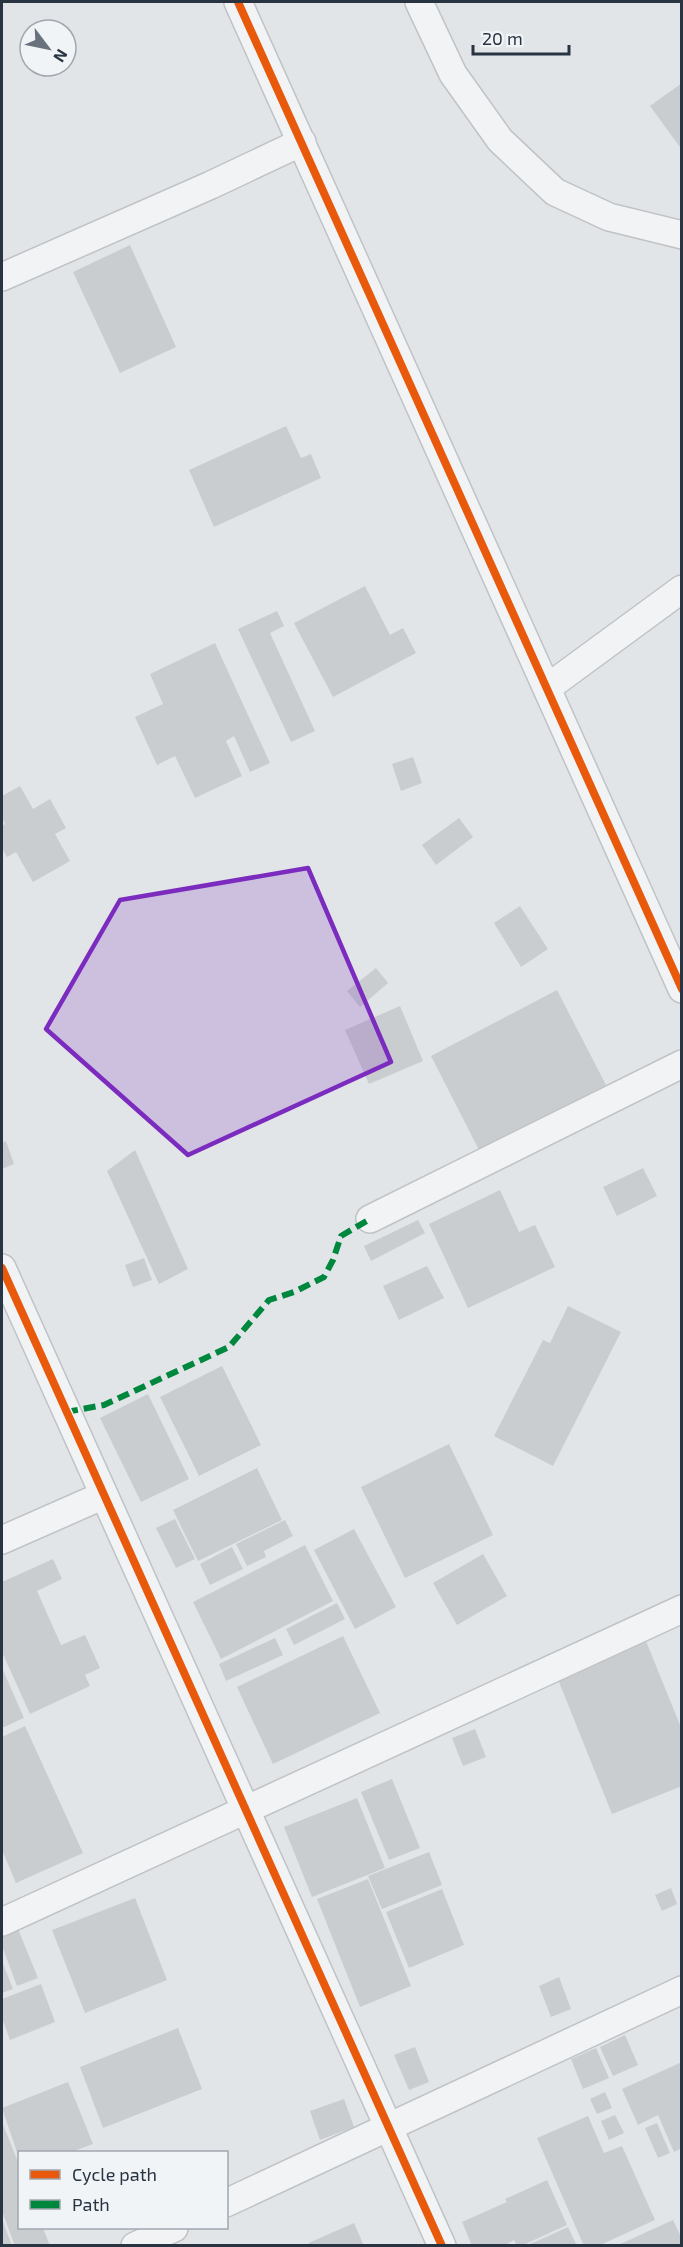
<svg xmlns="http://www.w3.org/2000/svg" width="683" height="2247" font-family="'Exo 2',sans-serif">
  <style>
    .building { fill: #cacdd0 }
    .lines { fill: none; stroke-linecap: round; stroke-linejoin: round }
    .street-casing { stroke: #c0c3c6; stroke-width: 30 }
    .street { stroke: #f2f3f4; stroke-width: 27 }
    .quiet { stroke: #00873e; stroke-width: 6; stroke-dasharray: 12 6; stroke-linecap: butt }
    .cycleway-casing { stroke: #f0f4f7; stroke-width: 11 }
    .cycleway { stroke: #e8590c; stroke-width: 8 }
    .marked { fill: #7b2cbf; fill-opacity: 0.2; stroke: #7b2cbf; stroke-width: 4.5; stroke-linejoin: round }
  </style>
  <rect width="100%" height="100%" fill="#e2e5e8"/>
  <g class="building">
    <path d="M682,83V146L680,147L650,106Z"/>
    <path d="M130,245L176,347L120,373L73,272Z"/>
    <path d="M286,426L301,458L311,454L321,478L214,527L189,470Z"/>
    <path d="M365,586L390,635L403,628L416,653L333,697L294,623Z"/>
    <path d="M277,611L284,626L270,633L315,731L291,742L238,629Z"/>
    <path d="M215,643L270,763L250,772L234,736L226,741L242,776L195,798L175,756L157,765L135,717L163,704L150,674Z"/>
    <path d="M413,757L422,783L401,791L392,764Z"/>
    <path d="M20,786L33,809L50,799L66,828L55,834L70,861L33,882L16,852L7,857L2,848V826L5,824L2,817V796Z"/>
    <path d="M459,818L473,837L436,865L422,845Z"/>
    <path d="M520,906L548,949L521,967L494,923Z"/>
    <path d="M376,968L388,983L360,1007L347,991Z"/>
    <path d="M557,990L606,1085L480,1152L431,1056Z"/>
    <path d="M400,1006L423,1061L369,1084L345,1030Z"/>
    <path d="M6,1141L14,1164L2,1169V1143Z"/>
    <path d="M135,1150L188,1269L159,1284L107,1171Z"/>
    <path d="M643,1168L657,1196L617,1216L603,1187Z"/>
    <path d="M500,1190L519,1232L535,1225L555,1267L468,1308L429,1224Z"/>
    <path d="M418,1220L425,1233L371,1261L364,1246Z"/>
    <path d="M144,1258L152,1280L133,1287L125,1265Z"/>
    <path d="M427,1266L444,1298L399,1320L383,1286Z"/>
    <path d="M568,1306L621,1332L553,1466L494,1436L543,1340L550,1343Z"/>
    <path d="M222,1366L261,1445L199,1476L160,1397Z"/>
    <path d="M148,1394L189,1479L141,1502L100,1418Z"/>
    <path d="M449,1444L493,1535L405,1578L361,1487Z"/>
    <path d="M257,1468L282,1520L198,1561L173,1510Z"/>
    <path d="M175,1519L195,1559L176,1568L156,1528Z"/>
    <path d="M285,1520L293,1536L264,1551L266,1557L247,1566L236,1544Z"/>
    <path d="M354,1529L396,1607L355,1629L314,1550Z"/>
    <path d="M305,1545L333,1601L221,1659L193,1602Z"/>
    <path d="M232,1547L243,1569L210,1585L200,1564Z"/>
    <path d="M483,1554L507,1596L457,1625L433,1583Z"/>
    <path d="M53,1559L62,1579L37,1591L61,1645L85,1635L100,1668L85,1675L90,1686L30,1714L2,1652V1582Z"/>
    <path d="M337,1603L345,1619L294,1645L286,1629Z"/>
    <path d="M343,1636L380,1713L273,1764L237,1687Z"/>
    <path d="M275,1638L283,1655L226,1681L219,1664Z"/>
    <path d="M646,1641L682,1730V1786L612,1814L557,1677Z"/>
    <path d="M2,1668L24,1718L2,1728Z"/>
    <path d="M25,1726L83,1853L16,1883L2,1850V1737Z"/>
    <path d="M475,1729L486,1757L463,1766L452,1738Z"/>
    <path d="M392,1779L420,1848L389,1860L361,1792Z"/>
    <path d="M357,1798L385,1868L312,1897L284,1827Z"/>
    <path d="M429,1852L442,1885L382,1909L368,1876Z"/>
    <path d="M368,1879L411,1986L360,2007L317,1899Z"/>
    <path d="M671,1888L677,1904L662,1911L655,1895Z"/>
    <path d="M442,1889L464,1945L409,1968L386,1912Z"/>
    <path d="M135,1898L167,1980L85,2013L52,1930Z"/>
    <path d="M18,1929L38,1978L17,1986L2,1946V1936Z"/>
    <path d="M2,1961L13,1989L2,1993Z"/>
    <path d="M559,1977L571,2009L551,2017L539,1986Z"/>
    <path d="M41,1984L55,2022L10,2040L2,2018V1999Z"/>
    <path d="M178,2028L202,2089L103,2128L80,2067Z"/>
    <path d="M625,2035L638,2065L613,2076L600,2047Z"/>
    <path d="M415,2047L429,2082L409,2090L394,2055Z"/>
    <path d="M596,2048L609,2078L583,2089L571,2059Z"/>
    <path d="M682,2062V2148L674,2152L658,2115L638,2125L622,2089Z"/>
    <path d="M68,2082L93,2144L71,2152H20L19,2158L2,2108Z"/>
    <path d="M605,2092L612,2108L597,2114L590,2099Z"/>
    <path d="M344,2099L354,2127L320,2140L310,2111Z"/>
    <path d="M615,2115L624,2133L609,2140L601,2121Z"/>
    <path d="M588,2116L604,2153L622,2146L655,2220L598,2246H584L537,2138Z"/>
    <path d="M2,2122L20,2167V2228H43L50,2246H15L2,2211Z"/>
    <path d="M657,2123L670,2153L658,2158L645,2128Z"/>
    <path d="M547,2180L567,2225L521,2246H517L514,2240L503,2246H472L462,2222L507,2202L505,2199Z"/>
    <path d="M2,2219L12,2246H2Z"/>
    <path d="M673,2220L682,2239V2246H616Z"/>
    <path d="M354,2223L364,2246H304L313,2241Z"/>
    <path d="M568,2227L577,2246H526Z"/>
  </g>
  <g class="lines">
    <defs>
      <g id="street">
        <path d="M238,2L682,989"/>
        <path d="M419,2L453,74L500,140L555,192L609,217L682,235"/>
        <path d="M2,277L211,185L302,142"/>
        <path d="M547,688L682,589"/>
        <path d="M370,1219L682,1064"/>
        <path d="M2,1268L442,2246"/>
        <path d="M2,1540L104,1495"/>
        <path d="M2,1922L682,1609"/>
        <path d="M226,2203L682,1990"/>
        <path d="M135,2246L174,2228"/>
      </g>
    </defs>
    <use href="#street" class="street-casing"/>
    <use href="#street" class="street"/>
    <path class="quiet" d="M66,1412L104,1405L229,1347L269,1300L294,1292L324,1277L333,1260L341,1236L370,1219"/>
    <defs>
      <g id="cycleway">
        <path d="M238,2L682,989"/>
        <path d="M2,1268L442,2246"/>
      </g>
    </defs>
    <use href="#cycleway" class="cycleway-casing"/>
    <use href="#cycleway" class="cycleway"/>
  </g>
  <path class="marked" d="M308,868L391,1062L188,1155L46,1029L120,900Z"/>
  <rect width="683" height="2247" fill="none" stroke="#283442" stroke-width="6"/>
  <rect x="18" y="2151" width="210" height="78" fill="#f0f4f7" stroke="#a0a7af" stroke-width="1.5"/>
  <rect x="30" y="2170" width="30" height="9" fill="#e8590c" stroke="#a0a7af" stroke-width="1.5"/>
  <text x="72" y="2181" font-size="18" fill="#283442">Cycle path</text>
  <rect x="30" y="2200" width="30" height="9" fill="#00873e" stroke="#a0a7af" stroke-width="1.5"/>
  <text x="72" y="2211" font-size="18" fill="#283442">Path</text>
  <g transform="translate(48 48) rotate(122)"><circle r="28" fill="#f0f4f7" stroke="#a0a7af" stroke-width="1.5"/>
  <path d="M0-4.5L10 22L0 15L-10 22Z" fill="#69727c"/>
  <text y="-9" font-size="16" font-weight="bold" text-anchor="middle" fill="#283442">N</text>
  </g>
  <path d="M473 45v9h96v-9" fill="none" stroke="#283442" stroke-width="3"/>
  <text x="482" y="45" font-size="18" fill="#283442" stroke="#f0f4f7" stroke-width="4.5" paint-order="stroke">20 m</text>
</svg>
